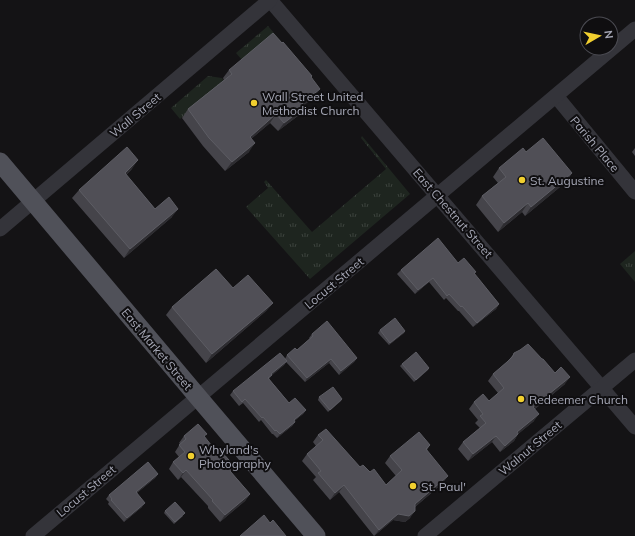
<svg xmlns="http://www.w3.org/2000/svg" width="635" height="536" font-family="Mulish,sans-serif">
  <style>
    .grass { fill: url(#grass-tufts) }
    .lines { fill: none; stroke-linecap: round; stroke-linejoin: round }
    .minor { stroke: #34343a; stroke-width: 15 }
    .major { stroke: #505159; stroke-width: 19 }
    .wall { fill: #45444a }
    .shaded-wall { fill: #2d2c30 }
    .building { fill: #504f56; stroke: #5d5d64 }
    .poi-dot { fill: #f1cf2f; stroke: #0f0e10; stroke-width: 1.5 }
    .labels { text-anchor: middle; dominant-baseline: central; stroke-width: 4; stroke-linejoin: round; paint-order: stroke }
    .poi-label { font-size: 12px; fill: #a5a7b5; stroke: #0f0e10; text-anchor: start }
    .street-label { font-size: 12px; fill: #a5a7b5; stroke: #0f0e10 }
  </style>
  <defs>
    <pattern id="grass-tufts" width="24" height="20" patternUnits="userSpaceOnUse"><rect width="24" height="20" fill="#1e251f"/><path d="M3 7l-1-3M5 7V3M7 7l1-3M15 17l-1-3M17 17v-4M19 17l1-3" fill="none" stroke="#3c423d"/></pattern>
  </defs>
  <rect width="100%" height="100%" fill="#141315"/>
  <g class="grass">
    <path d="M268,26L313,79L306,84L242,60L236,53Z"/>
    <path d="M208,76L222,78L225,82L180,119L171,108Z"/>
    <path d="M362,136L410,194L310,279L246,207L268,188L264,182L266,180L312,232L386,169L361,138Z"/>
    <path d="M635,251V282L620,264Z"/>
  </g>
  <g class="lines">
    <g class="minor">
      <path d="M270,0L635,427"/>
      <path d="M556,96L635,192"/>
      <path d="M0,229L270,0"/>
      <path d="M33,536L635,29"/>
      <path d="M425,536L635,360"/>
    </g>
    <path class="major" d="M0,162L198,397L316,536"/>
  </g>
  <g class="wall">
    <path d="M229,70L311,78L314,97L304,105L299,115L278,131L270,123L251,139L249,152L225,171L203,146L182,118L188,109L224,80L223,78Z"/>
    <path d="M635,148V156L632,152Z"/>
    <path d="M526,152L572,173L566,182L525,216L522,212L498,232L476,205L482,196L498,183L493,177L499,168Z"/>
    <path d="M132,169L126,175L155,209L172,217L124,258L72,198L79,190Z"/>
    <path d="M458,263L474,274L499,304L496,309L473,327L459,311H458L446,298L444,300L429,282L415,294L397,274L401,270Z"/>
    <path d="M233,288L273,303L266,311L206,363L166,315L172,307Z"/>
    <path d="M380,330L405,331L404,333L389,345L378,333Z"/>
    <path d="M312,334L357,358L354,362L339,375L329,363L305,382L286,362L284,365L272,375L269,379L289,403L306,410L303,414L294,421L295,422L292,426L277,438L273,434H272L261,420L259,422L243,403L239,406L230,395L233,391L285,359L287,355L297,350L310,339L309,338Z"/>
    <path d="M514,353L555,373L565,384L535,409L534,421L518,434L514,441L500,452L492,442L468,461L458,449L463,442L480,428L475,423L478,420L469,409L474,402L489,401L498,393L488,381L493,374L509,360Z"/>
    <path d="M402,364L429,368L428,370L414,382L400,366Z"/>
    <path d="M319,397L342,399L341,401L328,412L318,400Z"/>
    <path d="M318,435L360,467L370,472L386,485L396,476L385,463L390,456L430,445L427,450L443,483L415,507L410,518L405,522L393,520L374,536L339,492L330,500L313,480L316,477L302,461L307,454L316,446L313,442Z"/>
    <path d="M184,436L204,437L219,455L235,467L231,472L250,494L245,501L220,522L208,508V506L181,477L178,480L169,469L173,462L179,457L175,452L180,444L179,443Z"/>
    <path d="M158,474L155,478L137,493L142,507L124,522L108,504L109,502L106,499L109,495Z"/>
    <path d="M165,511L183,516L174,524L164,513Z"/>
  </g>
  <g class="shaded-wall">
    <path d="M320,89L314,97L296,112L302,103Z"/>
    <path d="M305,107L299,115L278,131L284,123Z"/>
    <path d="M276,114L270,123L244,145L250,137Z"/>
    <path d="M255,143L249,152L225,171L232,162Z"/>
    <path d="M138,160L132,169L119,182L125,173Z"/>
    <path d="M572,173L566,182L525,216L531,207Z"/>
    <path d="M528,203L522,212L498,232L504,223Z"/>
    <path d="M178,209L172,217L124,258L130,249Z"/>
    <path d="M433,278L429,282L415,294L418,290Z"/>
    <path d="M273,303L266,311L206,363L212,354Z"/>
    <path d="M499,304L496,309L473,327L477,323Z"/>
    <path d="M405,331L404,333L389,345L390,343Z"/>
    <path d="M357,358L354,362L339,375L341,371Z"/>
    <path d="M331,359L329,363L305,382L307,378Z"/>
    <path d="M287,361L284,365L269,378L271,374Z"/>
    <path d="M429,368L428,370L414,382L416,380Z"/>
    <path d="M570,377L565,384L529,414L533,407Z"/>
    <path d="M342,399L341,401L328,412L330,410Z"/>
    <path d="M306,410L303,414L291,424L294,420Z"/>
    <path d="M539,414L534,421L512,439L517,432Z"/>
    <path d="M295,422L292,426L277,438L280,434Z"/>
    <path d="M518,434L514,441L500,452L505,446Z"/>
    <path d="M496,436L492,442L468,461L473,454Z"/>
    <path d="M186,470L181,477L178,480L183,473Z"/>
    <path d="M158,474L155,478L133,496L136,492Z"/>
    <path d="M448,476L443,483L410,511L415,504Z"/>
    <path d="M344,485L339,492L330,500L335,493Z"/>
    <path d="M250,494L245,501L220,522L225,515Z"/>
    <path d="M145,503L142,507L124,522L127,518Z"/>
    <path d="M415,511L410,518L405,522L393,520L374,536L379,530L398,514Z"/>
  </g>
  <g class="building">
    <path d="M273,33L282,43L283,42L312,76L311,77L320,89L302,103L305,107L284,123L276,114L250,137L255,143L232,162L209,138L188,109L232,74L229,70Z"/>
    <path d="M543,138L572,173L531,207L528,203L504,223L482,196L506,177L499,168L523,148L526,152Z"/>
    <path d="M127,147L138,160L125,173L155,209L169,197L178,209L130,249L79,190Z"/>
    <path d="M438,238L458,263L464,258L476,272L474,273L499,304L477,323L462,306L461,307L449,294L447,296L433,278L418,290L401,270Z"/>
    <path d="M216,269L233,288L248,275L273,303L212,354L172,307Z"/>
    <path d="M395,318L405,331L390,343L380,330Z"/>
    <path d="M327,321L357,358L341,371L331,359L307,378L287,355L295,348L297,350L313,336L312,334Z"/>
    <path d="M528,344L542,359H543L555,373L561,367L570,377L533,407L539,414L517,432L518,434L505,446L496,436L473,454L463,442L486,423L480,416L483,414L474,402L483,394L489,401L504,388L493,374L507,362L513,356L514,353L520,350Z"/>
    <path d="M416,352L429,368L416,380L402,364Z"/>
    <path d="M280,353L287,361L271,374L272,375L268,378L289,403L295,398L306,410L294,420L295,422L280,434L276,430L275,431L263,417L262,418L245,399L242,402L233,391Z"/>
    <path d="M333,387L342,399L330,410L319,397Z"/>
    <path d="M198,424L207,434L204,436L219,455L222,452L235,467L230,471L250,494L225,515L212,501L213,500L186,470L183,473L173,462L185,452L179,445L186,439L184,436Z"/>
    <path d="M326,429L360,467L363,465L370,472L374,469L386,485L402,470L390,456L419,432L430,445L426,449L448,476L415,504V511L409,516L398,514L379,530L344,485L335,493L318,473L321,471L307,454L323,440L318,435Z"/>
    <path d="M148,462L158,474L136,492L145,503L127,518L111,500L112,499L109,495Z"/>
    <path d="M175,502L185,513L175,522L165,511Z"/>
    <path d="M264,515L270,523L273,520L286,536H240Z"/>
  </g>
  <g class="poi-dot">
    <circle cx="254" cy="103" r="4"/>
    <circle cx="522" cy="180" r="4"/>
    <circle cx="521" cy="399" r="4"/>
    <circle cx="191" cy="456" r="4"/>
    <circle cx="413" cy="486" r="4"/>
  </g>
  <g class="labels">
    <g class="poi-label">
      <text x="262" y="96">Wall Street United<tspan x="262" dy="14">Methodist Church</tspan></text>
      <text x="530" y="180">St. Augustine</text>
      <text x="529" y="399">Redeemer Church</text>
      <text x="199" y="449">Whyland's<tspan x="199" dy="14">Photography</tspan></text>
      <text x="421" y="486">St. Paul'</text>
    </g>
    <g class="street-label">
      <text transform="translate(135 115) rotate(-40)">Wall Street</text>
      <text transform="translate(595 144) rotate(50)">Parish Place</text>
      <text transform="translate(453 213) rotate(49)">East Chestnut Street</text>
      <text transform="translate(334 283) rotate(-40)">Locust Street</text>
      <text transform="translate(157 349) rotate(50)">East Market Street</text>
      <text transform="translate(530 448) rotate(-40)">Walnut Street</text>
      <text transform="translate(86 491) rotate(-40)">Locust Street</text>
    </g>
  </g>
  <g transform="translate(599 36) rotate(81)"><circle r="19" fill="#0f0e10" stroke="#4b4b52"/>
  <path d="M0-3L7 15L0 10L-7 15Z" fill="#f1cf2f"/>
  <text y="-6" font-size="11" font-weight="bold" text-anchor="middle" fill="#a5a7b5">N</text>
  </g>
</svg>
